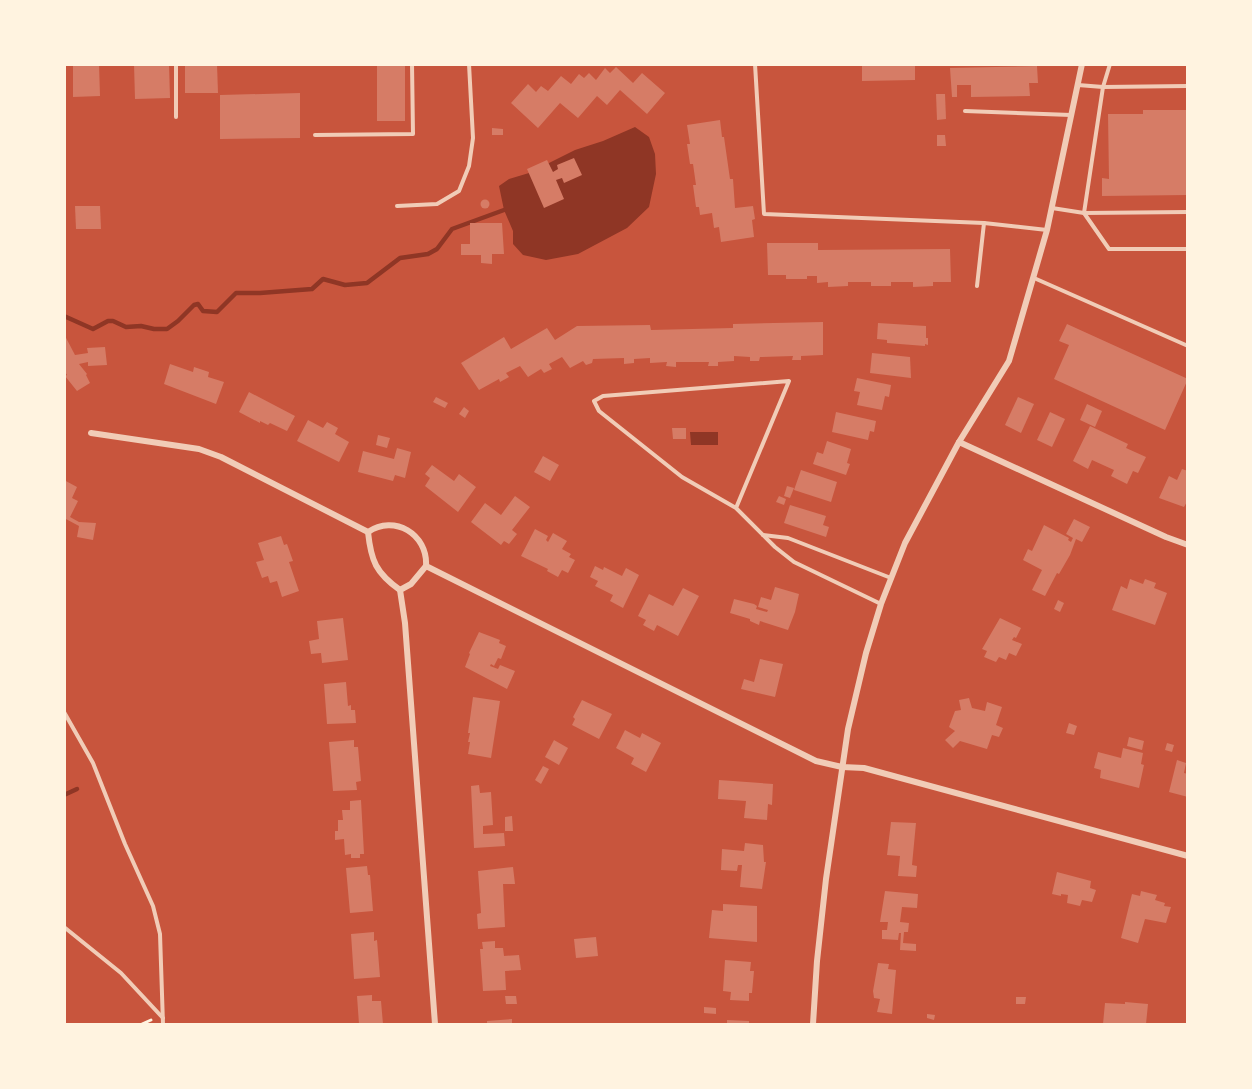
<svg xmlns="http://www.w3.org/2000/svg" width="1252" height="1089" font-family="'Roboto Condensed',sans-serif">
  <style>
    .water { fill: #8f3625 }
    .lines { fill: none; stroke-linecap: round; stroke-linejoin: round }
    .stream { stroke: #8f3625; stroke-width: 4.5 }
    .building { fill: #d67c66 }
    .path { stroke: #fff3e0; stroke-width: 3 }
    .service { stroke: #f1ccb7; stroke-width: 4 }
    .minor { stroke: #f1ccb7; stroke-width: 6 }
  </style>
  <rect width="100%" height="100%" fill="#c8553d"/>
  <g class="water">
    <path d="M635,127L649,137L655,154L656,174L649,207L627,228L578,254L546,260L523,255L513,244V231L504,210L499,186L509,179L529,173L575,150L603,141Z"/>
    <path d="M690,432H718V445H691Z"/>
  </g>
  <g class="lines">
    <g class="stream">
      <path d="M64,316L93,329L108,321H113L126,327L141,326L154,329H167L178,321L194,305L198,304L203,311L217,312L236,293H260L312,289L323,279L345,285L367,283L400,258L428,254L437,249L452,229L504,210"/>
      <path d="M64,795L77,789"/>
    </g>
  </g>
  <g class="building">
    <path d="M73,64H99L100,96L73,97Z"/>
    <path d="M134,64H169L170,98L135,99Z"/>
    <path d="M185,64H217L218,93H185Z"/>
    <rect x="377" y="64" width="28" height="57"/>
    <path d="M862,64H915V80L862,81Z"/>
    <path d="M1037,66L1038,83H1029L1030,96L971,97V85H957V97H952L950,68Z"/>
    <path d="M616,67L633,83L642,73L665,93L647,114L620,90L607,105L597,96L578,118L560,103L538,128L511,103L528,84L536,92L541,86L548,91L561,76L571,84L579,74L584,78L589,73L596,80L605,68L610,73Z"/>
    <path d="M300,93V138L220,139V95Z"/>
    <path d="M936,94H945L946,119L937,120Z"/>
    <path d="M1143,110H1188V195L1102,196V178L1109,179L1108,114H1143Z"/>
    <path d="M720,120L722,137H724L730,179H733L735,208L753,206L755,219L752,220L754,237L721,242L719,227L714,228L712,213L700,215L699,207H696L693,185H696L693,164H690L687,144H690L687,125Z"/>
    <path d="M492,128L503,129V135H492Z"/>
    <path d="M937,135H945L946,146H937Z"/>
    <path d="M574,158L582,175L564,183L562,178L556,180L564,199L544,208L527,169L547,160L553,172L558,169L557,165Z"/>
    <circle cx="485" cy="204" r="4.5"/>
    <path d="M75,206H100L101,229H76Z"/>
    <path d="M470,223H502L504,254H492V264L481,263V255H461V244H470Z"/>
    <path d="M767,243H818V250L950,249L951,282H933V286L913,287V282H891V286H871V282H848V286L828,287V282L817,283V276H807V279H786V275H768Z"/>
    <path d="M823,322V355L801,356V360H792L793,356L760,357L759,361H750V357L734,356V361L718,362V366H708L709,362H676V367L666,366L667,362L650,363V358L634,359V363L624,364V358L593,359L592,363L586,365L583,361L570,368L562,357L549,364L552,369L544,373L541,369L528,377L520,366L506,373L509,377L500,382L499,379L479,390L461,363L504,337L511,349L547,328L555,340L577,326L650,325L651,330L733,328V324Z"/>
    <path d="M878,323L926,326V338H928V345L925,344V346L887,343V340L877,339Z"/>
    <path d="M1067,324L1188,379L1165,430L1054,379L1069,345L1059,341Z"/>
    <path d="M64,334L75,355L88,353L87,348L105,347L107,365L88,366V362L79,364L87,374L86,375L90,383L77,391L65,376L67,375L64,370Z"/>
    <path d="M872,353L910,357L911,378L870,373Z"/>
    <path d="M170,364L193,372L194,367L209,372L208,377L224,382L216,404L164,384Z"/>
    <path d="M857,378L891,385L889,397L885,396L882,410L857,405L860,392L854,391Z"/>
    <path d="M249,392L295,416L287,431L270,423L268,425L260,421V423L239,412Z"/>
    <path d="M436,397L448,403L445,408L433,402Z"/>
    <path d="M1018,397L1034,404L1021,433L1005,425Z"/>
    <path d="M1087,404L1102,411L1095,427L1080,420Z"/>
    <path d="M464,407L469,411L465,418L459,414Z"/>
    <path d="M836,412L876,421L874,432L870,431L868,440L832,432Z"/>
    <path d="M1050,412L1065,419L1052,447L1037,440Z"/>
    <path d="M308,420L323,428L327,422L338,428L335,434L349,442L339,462L297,441Z"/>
    <path d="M1090,426L1128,444L1126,448L1146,457L1138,473L1133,471L1127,484L1111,476L1114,470L1092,460L1088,469L1073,461Z"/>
    <path d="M672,428H686V439H673Z"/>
    <path d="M378,435L390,438L387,448L376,445Z"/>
    <path d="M827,441L851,449L847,463L850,464L846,475L813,464L817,452L823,454Z"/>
    <path d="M397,448L411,452L405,478L395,475L393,481L358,472L363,451L394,459Z"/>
    <path d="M543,456L559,465L550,481L534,472Z"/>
    <path d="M432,465L454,481L459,474L476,487L458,512L425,486L430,478L425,474Z"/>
    <path d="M1182,469L1188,471V500L1184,507L1159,498L1169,476L1177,480Z"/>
    <path d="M801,470L837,482L831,502L794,490Z"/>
    <path d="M64,480L77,487L72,498L78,501L70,517L79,522L96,523L93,540L77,537L79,526L64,518Z"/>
    <path d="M787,486L794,488L790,498L784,496Z"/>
    <path d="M515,496L530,507L512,530L517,534L509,544L504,541L501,545L471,522L485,503L501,515Z"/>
    <path d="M779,496L786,499L784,505L776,502Z"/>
    <path d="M790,505L826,516L823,525L829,527L826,537L784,523Z"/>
    <path d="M1074,519L1090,527L1082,542L1076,539L1070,555L1059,574L1057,573L1045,596L1032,590L1042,570L1023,560L1028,549L1032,551L1044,525L1069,538L1068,540L1071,542L1073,538L1066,534Z"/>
    <path d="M535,529L548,536L546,540L548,542L553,533L567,541L562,549L571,554L569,557L575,560L568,573L562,570L558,577L547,571L548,569L521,556Z"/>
    <path d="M281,536L284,545L287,544L293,561L289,562L299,591L282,597L277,581L270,583L268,576L262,578L256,562L264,560L258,543Z"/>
    <path d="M595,566L603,570L604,567L622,576L626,568L639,575L623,608L610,601L613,595L595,586L598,581L590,577Z"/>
    <path d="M1130,579L1143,584L1145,579L1156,583L1154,588L1167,593L1155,625L1112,610L1121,586L1127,589Z"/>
    <path d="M775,587L799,594L795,612L788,630L760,621L759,625L750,621V619L730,613L734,599L754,604L757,606L756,609L767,612L768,610L758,607L761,597L771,600Z"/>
    <path d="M683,588L699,596L678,636L657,625L654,631L643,625L646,620L638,616L649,594L673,606Z"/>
    <path d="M1058,600L1064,603L1060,612L1054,609Z"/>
    <path d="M343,618L348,660L322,663L321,653L311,654L309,641L319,639L317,621Z"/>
    <path d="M1000,618L1021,628L1016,638L1014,637L1012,640L1022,644L1016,656L1009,653L1006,660L999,657L996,662L984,657L987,651L982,649Z"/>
    <path d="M479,632L500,640L499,643L506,646L501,659L498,658L494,666L491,664L490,666L498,669L500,665L515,671L507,689L465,667L470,654L469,653Z"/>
    <path d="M760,659L783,664L775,697L741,689L744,679L754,682Z"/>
    <path d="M346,682L348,706L351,705V710H355L356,723L327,724L324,684Z"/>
    <path d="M473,697L500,701L491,758L468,754L470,742H468L470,733H468Z"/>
    <path d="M969,698L972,708L985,711L987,702L1002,707L996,725L1003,728L999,737L992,735L987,749L960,741L953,748L945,740L955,731L949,727L955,711L961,710L959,700Z"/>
    <path d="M582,700L612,714L599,739L572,725L575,719L573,717Z"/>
    <path d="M1069,723L1077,726L1074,735L1066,733Z"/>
    <path d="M625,730L640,738L642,733L661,743L646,772L631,764L634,758L616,748Z"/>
    <path d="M1129,737L1144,741L1142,750L1127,746Z"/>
    <path d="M354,740V747H358L361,781L356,782L357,790L333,791L329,742Z"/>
    <path d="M554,740L568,748L559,765L545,757Z"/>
    <path d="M1167,743L1174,745L1172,752L1165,750Z"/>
    <path d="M1123,748L1143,753L1141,764L1144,765L1139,788L1100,778L1101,770L1094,768L1098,752L1121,758Z"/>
    <path d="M1177,760L1186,763L1184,773L1188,774V797L1169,792Z"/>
    <path d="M543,766L549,769L541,784L535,780Z"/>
    <path d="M719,780L773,784L772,805L768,804L767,820L744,818L746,801L718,799Z"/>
    <path d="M479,785L480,793L491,792L493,825L483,826V834L504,833L505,846L474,848L471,786Z"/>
    <path d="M361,800L364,854H360V858H351V854L345,855L344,839L335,840V831H338V820H343L342,810H350V801Z"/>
    <path d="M512,816L513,831H505V817Z"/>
    <path d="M891,822L916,823L912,865L917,866L916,877L898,876L900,856L887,855Z"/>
    <path d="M745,843L763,845L764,862H766L762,889L740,887L742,865H738L737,871L721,870L722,849L744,851Z"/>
    <path d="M367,866L368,875H370L373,911L350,913L346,868Z"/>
    <path d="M513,867L515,884H503L505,927L478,929L477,914L481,913L478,871Z"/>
    <path d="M1057,872L1091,881L1090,888L1096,890L1092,902L1082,900L1080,906L1067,903L1068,895L1061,894V896L1052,894Z"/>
    <path d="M885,891L918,894L917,908L902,907L900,922L909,923L908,932H904L903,943L916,944V951L900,950L901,933H899L898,940L882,939V930H887L888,922H880Z"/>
    <path d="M1141,891L1157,895L1155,900L1165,903L1164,906L1171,907L1166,923L1145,919L1138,943L1121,938L1132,894L1140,896Z"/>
    <path d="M723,904L757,906V942L709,938L712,910L723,911Z"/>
    <path d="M374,932V941L377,940L380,977L354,979L351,934Z"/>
    <path d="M596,937L598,956L576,958L574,939Z"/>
    <path d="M495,941V948H503L504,956L519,955L521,970L505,971L506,990L483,991L480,949H483L482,942Z"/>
    <path d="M725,960L751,962L750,971H754L752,993H749V1001L730,1000L731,992L723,991Z"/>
    <path d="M878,963L889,964L888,969L896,970L892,1014L877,1012L880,999L874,998L873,991Z"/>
    <path d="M372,995V1001H381L383,1024H359L357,996Z"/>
    <path d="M505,996H516L517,1004H506Z"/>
    <path d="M1016,997H1026L1025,1004H1016Z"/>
    <path d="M1125,1002L1148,1004L1146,1024H1103L1105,1003L1125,1004Z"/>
    <path d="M704,1007L716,1008V1014L704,1013Z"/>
    <path d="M927,1014L935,1015L934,1020L927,1018Z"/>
    <path d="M512,1019V1024H487V1021Z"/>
    <path d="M727,1020L749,1021V1024H727Z"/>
  </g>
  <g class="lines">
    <path class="path" d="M142,1024L151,1020"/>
    <g class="service">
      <path d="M755,64L764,214L984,223L1047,230"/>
      <path d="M1110,64L1103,87L1084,213L1109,249H1188"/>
      <path d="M1078,85L1103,87L1188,86"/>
      <path d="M965,111L1071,115"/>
      <path d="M176,117V64"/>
      <path d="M315,135L413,134L412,64"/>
      <path d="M397,206L437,204L459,191L469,166L473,138L469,64"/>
      <path d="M1052,208L1084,213L1188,212"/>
      <path d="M1034,278L1188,346"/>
      <path d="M977,286L984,223"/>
      <path d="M736,508L789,381L603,396L594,401L599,411L682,477L736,508L775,547L794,562L881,604"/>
      <path d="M763,535L788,538L891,578"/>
      <path d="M64,712L93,763L125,844L153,906L160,934L163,1024"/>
      <path d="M64,927L121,973L163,1018"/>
    </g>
    <g class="minor">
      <path d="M91,433L199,449L221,457L368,532C394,514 428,534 426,566L816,761L842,767L864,768L1188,856"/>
      <path d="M959,442L1166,537L1188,545"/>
      <path d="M368,532C371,561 376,573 400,590"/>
      <path d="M426,566L411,584L400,590L405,623L435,1024"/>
      <path d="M813,1024L817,961L826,879L848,729L866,653L881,604L905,543L959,442L1009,361L1047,230L1082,64"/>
    </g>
  </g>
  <rect width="1252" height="1089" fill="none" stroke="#fff3e0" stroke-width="132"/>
</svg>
